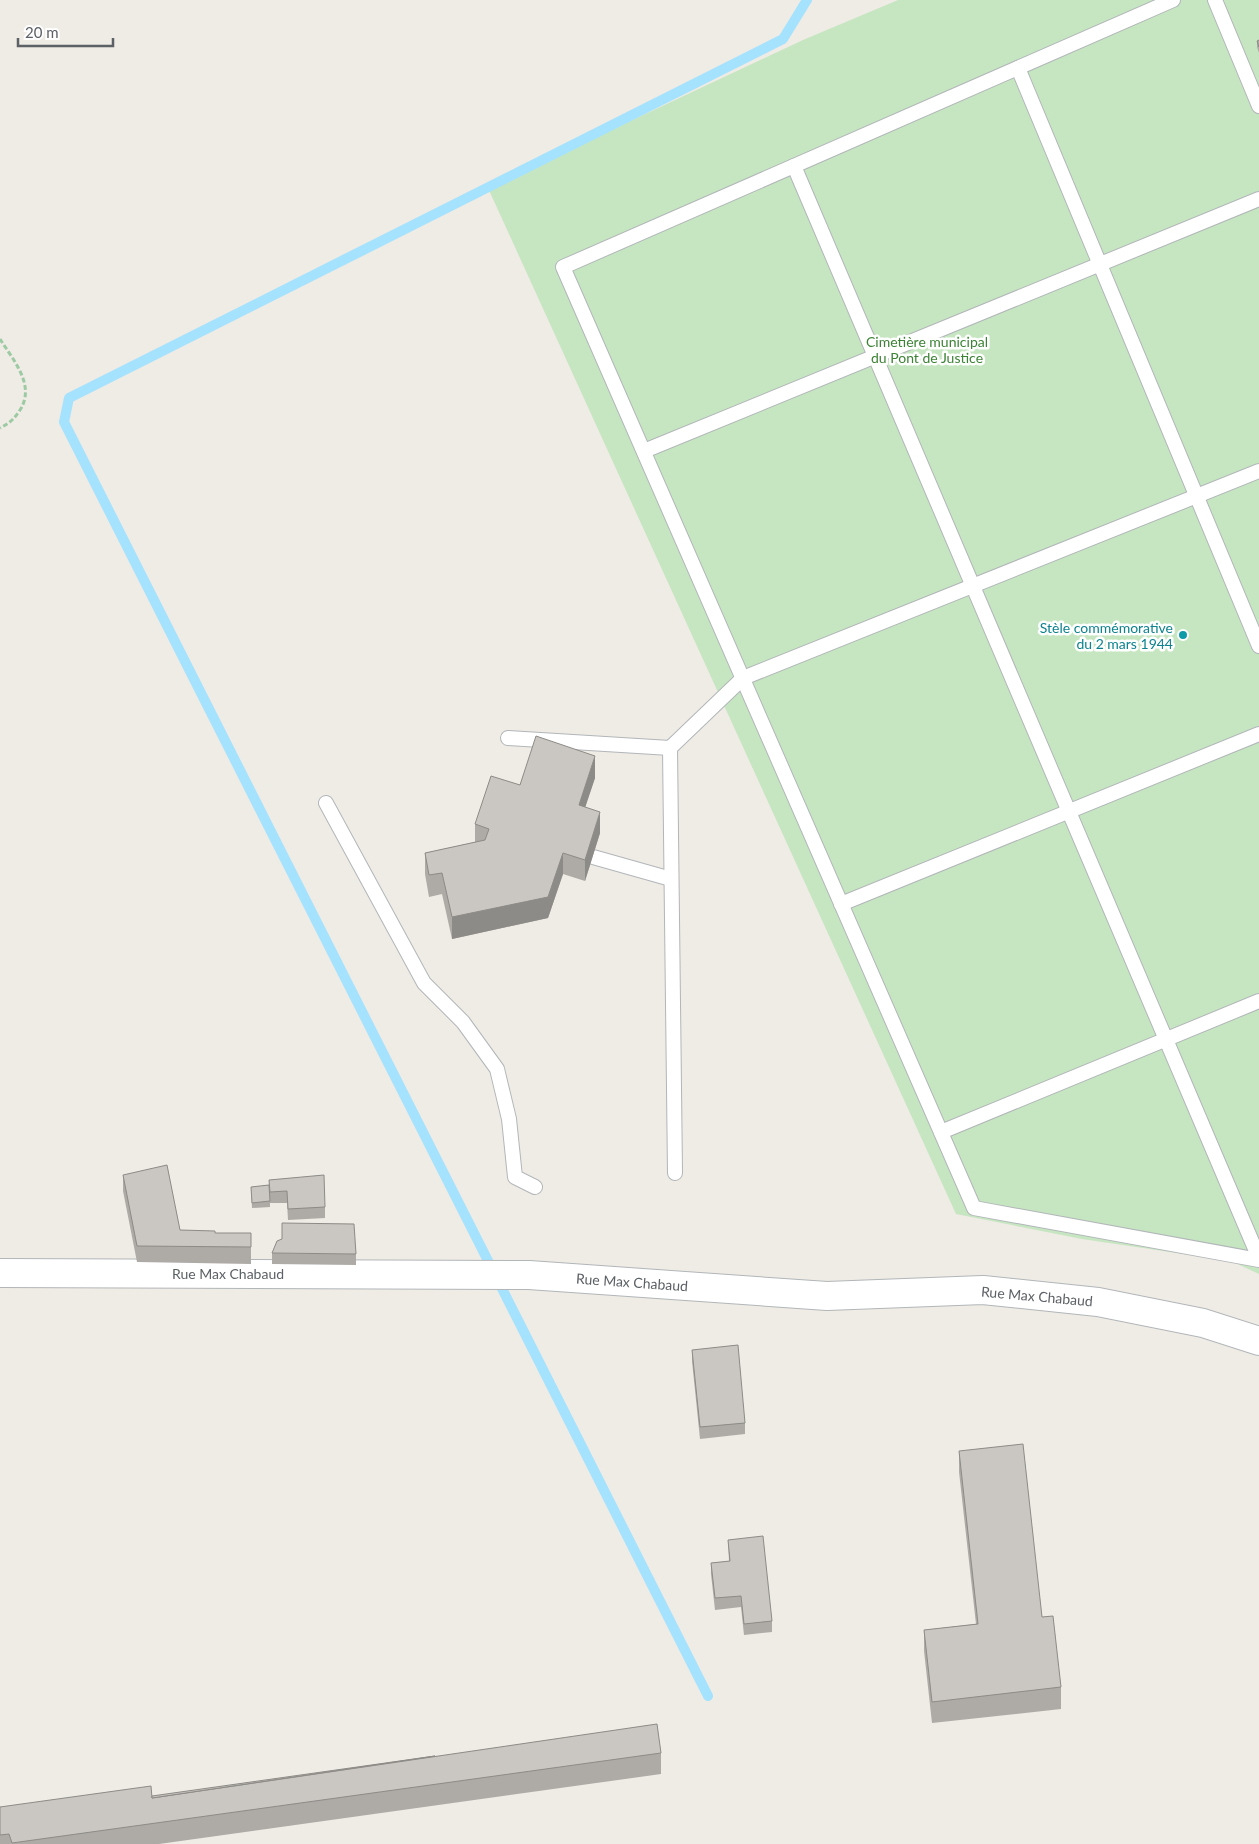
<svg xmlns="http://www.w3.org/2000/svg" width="1259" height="1844" font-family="Lato,sans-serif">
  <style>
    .green { fill: #c6e6c1 }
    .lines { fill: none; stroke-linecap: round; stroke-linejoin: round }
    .stream { stroke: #a5e2fe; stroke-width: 10 }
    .service-casing { stroke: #b2b6b9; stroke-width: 16 }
    .minor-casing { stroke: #b2b6b9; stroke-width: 30 }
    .path { stroke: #9ccaa3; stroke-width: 3; stroke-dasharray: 5 2.5; stroke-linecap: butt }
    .service { stroke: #fff; stroke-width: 14 }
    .minor { stroke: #fff; stroke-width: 28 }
    .wall { fill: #aeaaa6 }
    .shaded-wall { fill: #8d8b87 }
    .building { fill: #cac6c1; stroke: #8d8b87 }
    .culture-dot { fill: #0f9aa8; stroke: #fff; stroke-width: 2 }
    .labels { text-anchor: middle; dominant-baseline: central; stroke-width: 5; stroke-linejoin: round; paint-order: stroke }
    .park-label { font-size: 14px; fill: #3c8335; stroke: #fff }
    .culture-label { font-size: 14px; fill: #0d838f; stroke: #fff; text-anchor: end }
    .street-label { font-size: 14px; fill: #5c6165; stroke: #fff }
  </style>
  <rect width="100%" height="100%" fill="#efebe5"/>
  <path class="green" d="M898,0H1259V1274L1231,1261L1082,1239L956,1214L488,188L803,40Z"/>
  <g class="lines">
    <path class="stream" d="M708,1696L64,422L69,398L783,39L807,0"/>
    <defs>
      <g id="service">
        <path d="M1173,0L563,267L974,1208L1259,1260"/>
        <path d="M1215,0L1259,106"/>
        <path d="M1018,68L1259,646"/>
        <path d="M794,166L1259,1258"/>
        <path d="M644,451L1259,199"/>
        <path d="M508,738L670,748L743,678L1259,471"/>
        <path d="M670,748L675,1173"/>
        <path d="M326,803L424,983L463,1022L497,1069L509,1119L515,1177L535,1187"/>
        <path d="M593,857L671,879"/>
        <path d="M841,904L1259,734"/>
        <path d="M941,1132L1259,1001"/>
      </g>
      <path id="minor" d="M0,1273L529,1275L827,1296L983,1290L1098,1302L1203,1323L1259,1341"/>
    </defs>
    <use href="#service" class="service-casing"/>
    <use href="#minor" class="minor-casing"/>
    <path class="path" d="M0,339C13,360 36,385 20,410C14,419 10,423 0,428"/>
    <use href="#service" class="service"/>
    <use href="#minor" class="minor"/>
  </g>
  <g class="wall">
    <path d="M1259,40V53L1257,47V41Z"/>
    <path d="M595,778L585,807L600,833L585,881L563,874L548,918L452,939L442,894L429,897L425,874V853L475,842V824L520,785Z"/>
    <path d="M123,1175L180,1230L215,1233H251V1264L137,1262L123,1191Z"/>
    <path d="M269,1180L325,1207V1218L288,1220L287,1203H270V1207L252,1208L251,1187L269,1185Z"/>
    <path d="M272,1253L356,1254V1265L272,1264Z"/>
    <path d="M692,1350L745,1423V1434L700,1439L692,1361Z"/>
    <path d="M959,1451L1042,1617L1061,1687V1709L932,1723L924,1651V1630L976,1624L959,1472Z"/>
    <path d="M728,1540L772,1621V1632L744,1635L741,1607L715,1610L711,1574V1563L729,1561Z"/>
    <path d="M661,1753V1774L159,1844H0V1807L152,1796Z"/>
  </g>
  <g class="shaded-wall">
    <path d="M595,756V778L579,826V805Z"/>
    <path d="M600,812V833L585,881V860Z"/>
    <path d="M563,853V874L548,918L452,939V917Z"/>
  </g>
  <g class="building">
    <path d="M1259,40V47L1257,41Z"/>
    <path d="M536,736L595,756L579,805L600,812L585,860L563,853L548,897L452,917L442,873L429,875L425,853L485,840L489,829L475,824L491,776L520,785Z"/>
    <path d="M167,1165L180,1230L215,1231V1233H251V1247L137,1246L123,1175Z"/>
    <path d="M324,1175L325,1207L288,1209L287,1191L270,1192L269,1180Z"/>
    <path d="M269,1185L270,1201L252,1203L251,1187Z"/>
    <path d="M282,1223L354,1224L356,1254L272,1253L277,1241L282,1239Z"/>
    <path d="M738,1345L745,1423L700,1427L692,1350Z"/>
    <path d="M1023,1444L1042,1617L1053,1616L1061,1687L932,1702L924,1630L978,1624L959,1451Z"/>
    <path d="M763,1536L772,1621L744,1624L741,1596L715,1598L711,1563L730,1561L728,1540Z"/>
    <path d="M657,1724L661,1753L12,1843L9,1834L0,1835V1807L151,1786L152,1798Z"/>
    <path d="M435,1756L152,1798V1796Z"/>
  </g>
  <circle class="culture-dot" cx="1183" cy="635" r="5"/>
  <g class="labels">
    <g class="park-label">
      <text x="927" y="341">Cimetière municipal<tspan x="927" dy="16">du Pont de Justice</tspan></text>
    </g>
    <g class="culture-label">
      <text x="1173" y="627">Stèle commémorative<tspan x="1173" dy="16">du 2 mars 1944</tspan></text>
    </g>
    <g class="street-label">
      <text x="228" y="1273">Rue Max Chabaud</text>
      <text transform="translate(632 1282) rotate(4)">Rue Max Chabaud</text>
      <text transform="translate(1037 1296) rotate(5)">Rue Max Chabaud</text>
    </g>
  </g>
  <path d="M18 38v8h95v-8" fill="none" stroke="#5c6165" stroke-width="2.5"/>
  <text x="25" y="38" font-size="15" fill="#5c6165" stroke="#ffffff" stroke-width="4" paint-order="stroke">20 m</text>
</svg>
